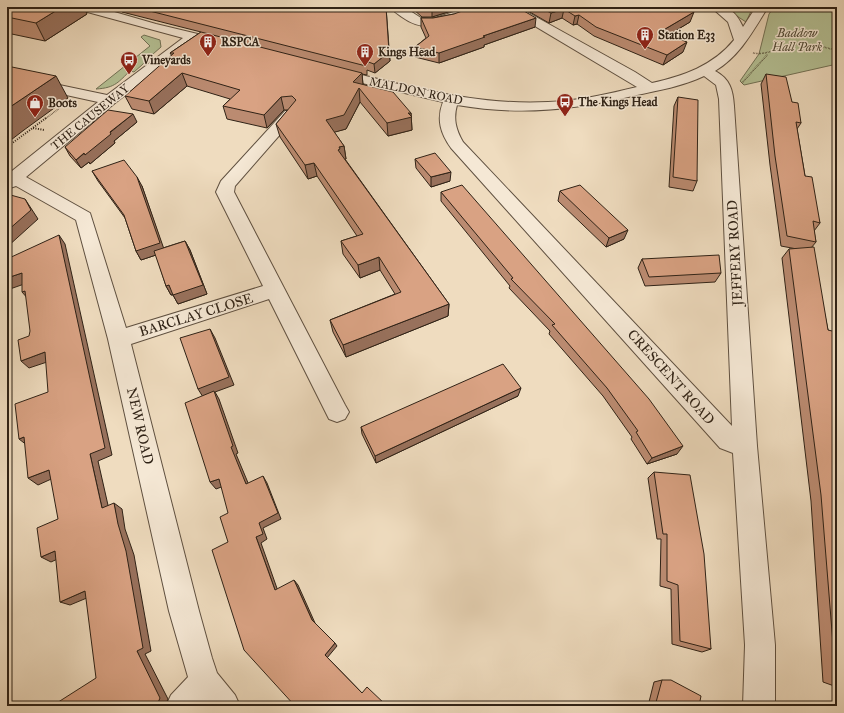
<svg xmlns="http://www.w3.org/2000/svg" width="844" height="713" font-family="'IM FELL Great Primer',serif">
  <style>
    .green { fill: #b5c195; stroke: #727256 }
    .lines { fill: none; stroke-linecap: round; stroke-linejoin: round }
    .minor-casing { stroke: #5f5040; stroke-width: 2 }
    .path-far1 { stroke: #2f2216; stroke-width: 1.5; stroke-dasharray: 0.5 1; stroke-linecap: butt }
    .path { stroke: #2f2216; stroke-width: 2; stroke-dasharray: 1 1.5; stroke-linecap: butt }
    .minor { fill: #f5e8d5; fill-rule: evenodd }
    .wall { fill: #bb8b71; stroke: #2f2216 }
    .shaded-wall { fill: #98715c; stroke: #2f2216 }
    .building { fill: #d9a283; stroke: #2f2216 }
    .labels { text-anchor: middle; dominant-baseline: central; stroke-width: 3; stroke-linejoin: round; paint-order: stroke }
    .far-park-label { font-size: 12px; font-style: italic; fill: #504a36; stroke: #f5e8d5 }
    .far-poi-label { font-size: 12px; font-weight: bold; fill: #2f2216; stroke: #f5e8d5; text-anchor: start }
    .far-street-label { font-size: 12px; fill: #2f2216; stroke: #f5e8d5 }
    .street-label { font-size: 14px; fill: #2f2216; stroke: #f5e8d5 }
  </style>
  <rect width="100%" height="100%" fill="#efdcbf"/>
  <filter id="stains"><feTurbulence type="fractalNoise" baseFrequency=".005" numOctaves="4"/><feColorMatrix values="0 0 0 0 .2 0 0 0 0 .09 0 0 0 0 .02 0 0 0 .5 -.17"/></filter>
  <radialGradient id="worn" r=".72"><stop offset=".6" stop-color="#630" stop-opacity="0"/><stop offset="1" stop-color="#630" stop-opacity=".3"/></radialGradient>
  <g class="green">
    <path d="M723,7H753L746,22Z"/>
    <path d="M774,7H826L837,16V64L744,85L740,81L759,54L769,14Z"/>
    <path d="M144,35L160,40L161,47C151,55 144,64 134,72L130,71C119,81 116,88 96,89L150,46L141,37Z"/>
  </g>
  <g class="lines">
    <defs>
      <g id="minor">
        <path d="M78,7H97L156,24L227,41L229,44L227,47L222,48L195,41L115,103L26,177L90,213L126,328L263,286L216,192L221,181L285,111H295L298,114L235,186L234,192L345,405L349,412L345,419L337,422L329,419L269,299L131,344L199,611L212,658L217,673L235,695L240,706H166L171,695L188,677L169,611L108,339L76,220L16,186L7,189V175L98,102L7,82V74L107,95L183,38L80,10Z"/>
        <path d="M390,7H404L421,18L432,19L469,7H486L484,10C457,20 429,37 402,17C398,14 393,11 390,7Z"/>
        <path d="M503,7H518L635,72L652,83C683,76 713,66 734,40L728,22L711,7C729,7 735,10 743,27L756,7H768C753,31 740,56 715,71C730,79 733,90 734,106L757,446L775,645V706H743L745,645L733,453L720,448L451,148C441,134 436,120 443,102L328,75L326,72L328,69L333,68C403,85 475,106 548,102C578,101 608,94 637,87ZM704,76L716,85L719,99L732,426L463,142C456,130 453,119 457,105C522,116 573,110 637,95C660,90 683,86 704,76Z"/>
      </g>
    </defs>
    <use href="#minor" class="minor-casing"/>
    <g class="path-far1">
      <path d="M753,53C764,55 771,51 781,48C800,43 818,44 837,51"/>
      <path d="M742,83L768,54"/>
      <path d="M45,119L61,107"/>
    </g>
    <g class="path">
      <path d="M33,128L44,130"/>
      <path d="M7,147L46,118"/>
    </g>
    <use href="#minor" class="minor"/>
  </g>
  <g class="wall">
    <path d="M7,7L87,14L45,41L7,33Z"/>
    <path d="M120,7H386L390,61L375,73L367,70V75L362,74L363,84L411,113L412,130L388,136L360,102L346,129L334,132L344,146L346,159H345L449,304L448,316L346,357L333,332L330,320L395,294L380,270L360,278L343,254L341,241L357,236L317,176L308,179L280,137L276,124L288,110H284L267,128L227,119L223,106L230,99L187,86L154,114L132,109L125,96L172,56L170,53L201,32L122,12Z"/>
    <path d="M413,7H464L432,17H422L413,9Z"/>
    <path d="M521,7H679L690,22L668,35L683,52L663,65L594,36L577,24L573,25L562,18L549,23Z"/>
    <path d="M454,14L535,27L484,45V47L439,63L415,57V47L426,38L421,27V18H433Z"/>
    <path d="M766,74L792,102L801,123L797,129L805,176L820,223L814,231L816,242L811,248L828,330L837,338V687L823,682L811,501L782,258L789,249H797L781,246L770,165L761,84Z"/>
    <path d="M678,97L697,181L693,191L669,187L674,106Z"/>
    <path d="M137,122L114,141L115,143L90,164L89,162L81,168L70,156L65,147Z"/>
    <path d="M415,159L450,181L431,187L416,168Z"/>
    <path d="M92,171L142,186L163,248L185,241L190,250L207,294L178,304L173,295H171L166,286L156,255L141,260L136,251L125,218L98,181Z"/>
    <path d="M560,191L624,239L606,247L558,201Z"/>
    <path d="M441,192L677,454L647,464L631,439L632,437L603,396L549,334L550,331L509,288L510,286L441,201Z"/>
    <path d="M642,259L721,273L715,282L645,286L638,268Z"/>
    <path d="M518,396L376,463L362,434L361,427Z"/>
    <path d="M654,472L711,649L702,652L672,644L671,589L660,586L661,539H657L648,478Z"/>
    <path d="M662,680L699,706H648L654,682Z"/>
  </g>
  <g class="shaded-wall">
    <path d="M62,7H84L87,14L45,41L36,23Z"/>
    <path d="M436,7H464L432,17V8Z"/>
    <path d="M564,9L562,18L549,23L551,13Z"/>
    <path d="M694,12L690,22L657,42L660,32Z"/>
    <path d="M579,15L577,24L573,25L575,16Z"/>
    <path d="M536,18L535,27L484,45V47L439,63V53L483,36Z"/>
    <path d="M687,42L683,52L663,65L667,55Z"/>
    <path d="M389,52L390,61L375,73L374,64Z"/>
    <path d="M182,73L187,86L154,114L149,101Z"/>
    <path d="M362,73L363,86L359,88L360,102L346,129L328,134L326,120L353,82Z"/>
    <path d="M56,76L68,98L24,130L7,143V109Z"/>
    <path d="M281,97L284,110L267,128L264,115Z"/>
    <path d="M408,113H411L412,130L388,136L387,123Z"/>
    <path d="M133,114L137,122L114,141L115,143L90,164L89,162L81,168L76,160Z"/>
    <path d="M344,146L346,159L342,160L338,150L339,147Z"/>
    <path d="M314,163L317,176L308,179L305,165Z"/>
    <path d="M451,172L450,181L431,187V177Z"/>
    <path d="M137,177L142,186L165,252L141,260L136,251Z"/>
    <path d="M25,199L38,219L7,247V231Z"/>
    <path d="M628,230L624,239L606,247L609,238Z"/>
    <path d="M59,235L65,244L112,455L98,461L110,514L102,508L90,454Z"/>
    <path d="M185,241L190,250L207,294L178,304L173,295Z"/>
    <path d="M379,257L380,270L360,278L358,265Z"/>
    <path d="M22,273L30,282L7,290V278Z"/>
    <path d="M169,285L174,294L171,295L166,286Z"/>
    <path d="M25,291L29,300L22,292Z"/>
    <path d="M449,304L448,316L346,357L343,345Z"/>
    <path d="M210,329L215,338L234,385L215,392L219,399L238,453L236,454L251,490L246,484L203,397L198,389Z"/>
    <path d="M45,352L53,360L29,368L21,361Z"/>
    <path d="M521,388L518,396L376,463L375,456Z"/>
    <path d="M24,437L28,446L19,439Z"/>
    <path d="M683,446L677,454L647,464L652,458Z"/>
    <path d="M49,470L58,476L38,485L28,478Z"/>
    <path d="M263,476L267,483L281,519L263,528L267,539L261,543L279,594L275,590L256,537Z"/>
    <path d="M219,479L224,486L216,489L210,482Z"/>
    <path d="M114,503L122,509L125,529L134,555L151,651L145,654L168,699L165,706L157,705L137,651Z"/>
    <path d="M55,551L64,556L51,562L41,557Z"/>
    <path d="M294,580L298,585L315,623L312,620Z"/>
    <path d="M85,591L94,595L70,605L60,602Z"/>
    <path d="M335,643L337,646L327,658L364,695L325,655Z"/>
  </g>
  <g class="building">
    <path d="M7,7H62L36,23L7,17Z"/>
    <path d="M134,7H386L389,52L374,64L360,59L366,66Z"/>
    <path d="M421,7H436L432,8Z"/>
    <path d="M473,7H517L536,18L483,36L485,37L439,53L415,47L429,36L421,18H433L454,14Z"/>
    <path d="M539,7H679L694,12L660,32L687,42L667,55L596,27L579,15L575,16L564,9L551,13Z"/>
    <path d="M201,32L362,73L353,82L393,92L411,113H408L412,117L387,123L359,88L344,115L326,120L344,146L339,147L340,149L338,150L449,304L343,345L330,320L401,292L379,257L358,265L341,241L363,234L314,163L305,165L276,124L296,100L292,96L281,97L264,115L223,106L240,90L182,73L149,101L125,96L174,53H170Z"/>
    <path d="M7,66L56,76L7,109Z"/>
    <path d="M766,74L786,77L792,102L798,103L801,123L796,122L805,176L812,177L820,223L813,221L816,242L787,236L775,156Z"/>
    <path d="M678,97L698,100L697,181L673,177Z"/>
    <path d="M108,110L133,114L110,132L111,134L85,155L84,153L76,160L65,147Z"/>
    <path d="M435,153L451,172L431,177L415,159Z"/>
    <path d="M124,160L137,177L160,243L136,251L124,215L92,171Z"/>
    <path d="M462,185L649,399L683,446L652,458L636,432L638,431L607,388L552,325L555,324L511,279L513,278L441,192Z"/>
    <path d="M580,185L628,230L609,238L560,191Z"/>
    <path d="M7,194L25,199L31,210L7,231Z"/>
    <path d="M59,235L105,448L90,454L102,508L114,503L118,524L126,551L143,648L137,651L160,698L157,705L159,706H92L91,704L89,706H52L96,678L85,591L60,602L55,551L41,557L37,528L58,519L49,470L28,478L24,437L19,439L15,404L48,392L45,352L21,361L18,340L29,336L30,331L25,291L22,292V273L7,278V259Z"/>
    <path d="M185,241L203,285L173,295L169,285L166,286L154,251Z"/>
    <path d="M814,247L828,330L836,332L837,338V681H836L821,495L789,249Z"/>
    <path d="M719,255L721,273L649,277L642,259Z"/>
    <path d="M210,329L229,377L198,389L180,338Z"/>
    <path d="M503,364L521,388L375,456L361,427Z"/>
    <path d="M214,391L233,446L231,447L246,484L263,476L278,513L259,523L263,534L256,537L275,590L294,580L312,620L335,643L325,655L362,693L367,687L387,706H295L244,650L212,550L228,542L220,517L228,513L219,479L210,482L185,403Z"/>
    <path d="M654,472L690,475L704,554L711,649L680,641L678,585L667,581V534H663Z"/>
    <path d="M662,680H671L701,696L699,706H655Z"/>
  </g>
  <defs>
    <symbol id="building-pin" viewBox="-11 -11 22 30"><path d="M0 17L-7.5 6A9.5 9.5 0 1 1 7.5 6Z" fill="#8f2418" stroke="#f5e8d5"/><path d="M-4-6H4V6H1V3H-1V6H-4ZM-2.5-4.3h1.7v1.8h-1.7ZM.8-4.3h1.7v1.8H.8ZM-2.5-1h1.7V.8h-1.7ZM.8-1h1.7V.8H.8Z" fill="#fff"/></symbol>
    <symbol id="bus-pin" viewBox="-11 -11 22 30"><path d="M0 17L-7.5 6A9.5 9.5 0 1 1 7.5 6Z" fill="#8f2418" stroke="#f5e8d5"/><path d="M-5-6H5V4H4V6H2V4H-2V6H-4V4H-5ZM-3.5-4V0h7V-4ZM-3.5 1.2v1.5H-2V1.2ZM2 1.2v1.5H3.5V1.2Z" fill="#fff"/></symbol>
    <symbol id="shop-pin" viewBox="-11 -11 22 30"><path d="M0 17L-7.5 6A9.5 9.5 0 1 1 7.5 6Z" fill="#8f2418" stroke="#f5e8d5"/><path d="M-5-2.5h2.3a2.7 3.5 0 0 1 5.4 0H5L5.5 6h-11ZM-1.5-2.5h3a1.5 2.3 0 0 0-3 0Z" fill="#fff"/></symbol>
  </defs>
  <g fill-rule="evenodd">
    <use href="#building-pin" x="635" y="25" width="20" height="27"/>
    <use href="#building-pin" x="198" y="32" width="20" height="27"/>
    <use href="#building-pin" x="355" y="42" width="20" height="27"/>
    <use href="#bus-pin" x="119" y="50" width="20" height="27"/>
    <use href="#bus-pin" x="555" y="92" width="20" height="27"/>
    <use href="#shop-pin" x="25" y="93" width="20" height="27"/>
  </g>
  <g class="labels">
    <g class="far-park-label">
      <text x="797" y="33">Baddow<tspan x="797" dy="14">Hall Park</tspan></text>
    </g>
    <g class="far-poi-label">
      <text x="658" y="35">Station E33</text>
      <text x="221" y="42">RSPCA</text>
      <text x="378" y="52">Kings Head</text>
      <text x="142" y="60">Vineyards</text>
      <text x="578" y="102">The Kings Head</text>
      <text x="48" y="103">Boots</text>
    </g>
    <g class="far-street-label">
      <text transform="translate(416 91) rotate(12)">MALDON ROAD</text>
      <text transform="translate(90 117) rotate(-39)">THE CAUSEWAY</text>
    </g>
    <g class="street-label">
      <text transform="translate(735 253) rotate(-93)">JEFFERY ROAD</text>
      <text transform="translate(196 315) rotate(-17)">BARCLAY CLOSE</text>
      <text transform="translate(671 377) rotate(48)">CRESCENT ROAD</text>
      <text transform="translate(140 426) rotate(77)">NEW ROAD</text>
    </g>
  </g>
  <rect width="844" height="713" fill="none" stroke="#efdcbf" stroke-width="24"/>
  <rect x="8" y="8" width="828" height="697" fill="none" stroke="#2f2216" stroke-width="2"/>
  <rect x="12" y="12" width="820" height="689" fill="none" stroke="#2f2216"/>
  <rect width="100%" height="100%" filter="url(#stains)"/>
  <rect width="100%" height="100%" fill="url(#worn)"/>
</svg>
